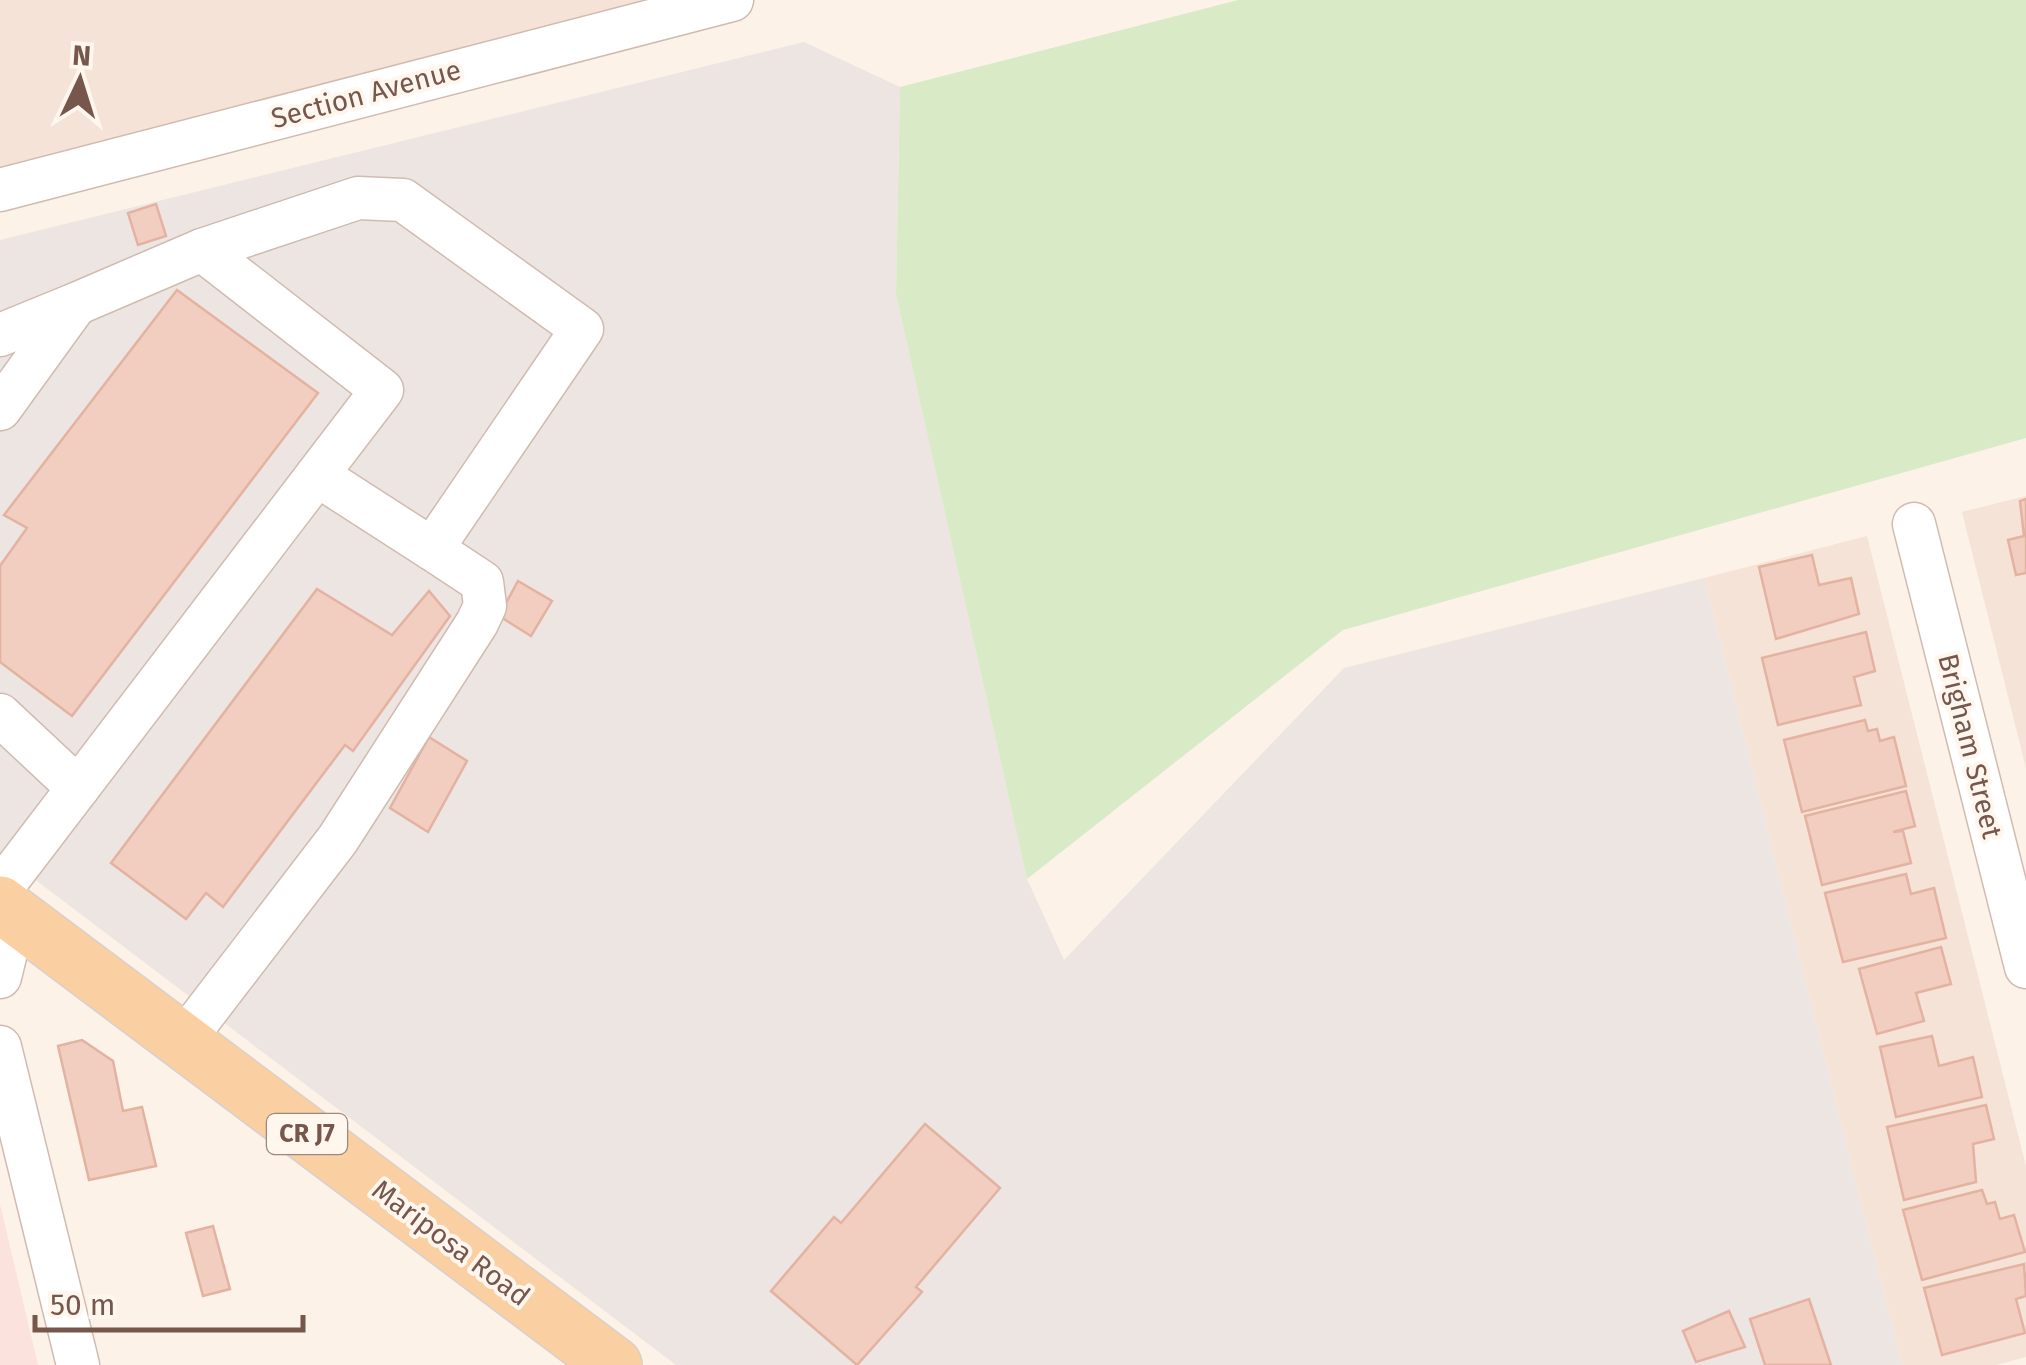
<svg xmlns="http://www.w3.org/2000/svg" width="2026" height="1365" font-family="'Fira Sans',sans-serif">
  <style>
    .residential { fill: #f4e3d6 }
    .commercial { fill: #fce2dc }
    .industrial { fill: #ede5e1 }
    .green { fill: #d9eac6 }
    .building { fill: #f2cec0; stroke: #e4b2a0; stroke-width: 2.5 }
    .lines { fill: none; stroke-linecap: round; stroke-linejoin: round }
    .minor-casing { stroke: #d1bbb0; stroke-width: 45 }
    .major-casing { stroke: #d9d0cd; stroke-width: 58 }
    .minor { stroke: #fff; stroke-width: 42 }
    .major { stroke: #facfa1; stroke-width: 55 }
    .labels { text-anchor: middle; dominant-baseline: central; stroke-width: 8; stroke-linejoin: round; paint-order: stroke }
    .shield { fill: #fff6ee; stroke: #a0867d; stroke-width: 2.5 }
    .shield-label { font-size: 25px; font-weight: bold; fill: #77564c }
    .street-label { font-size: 28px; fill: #77564c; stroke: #fff6ee }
  </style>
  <rect width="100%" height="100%" fill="#fcf2e8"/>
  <g class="residential">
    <path d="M0,0H679L0,172Z"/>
    <path d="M2026,496V768L1962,512Z"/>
    <path d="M1867,536L2026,1166V1357L1996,1365H1902L1704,578Z"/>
  </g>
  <path class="commercial" d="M0,1204L38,1365H0Z"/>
  <path class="industrial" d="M804,42L900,87L896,295L1027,879L1064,960L1344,668L1704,578L1902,1365H676L0,853V240Z"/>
  <path class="green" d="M1238,0H2026V438L1343,630L1027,879L896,295L900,87Z"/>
  <g class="building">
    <path d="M156,204L166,236L138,245L128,213Z"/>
    <path d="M177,290L318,393L72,716L0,662V566L27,528L4,515Z"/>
    <path d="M2026,499V573L2016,575L2008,540L2024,536L2020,501Z"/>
    <path d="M1812,555L1819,585L1851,578L1859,614L1776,639L1759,567Z"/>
    <path d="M518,581L552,601L531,636L499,616Z"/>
    <path d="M317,589L392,635L429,591L450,616L353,751L345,745L223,907L206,893L186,919L111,863Z"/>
    <path d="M1866,632L1875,671L1854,677L1861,705L1778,725L1762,658Z"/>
    <path d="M1865,720L1868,731L1877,729L1880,741L1894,737L1906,786L1802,812L1784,740Z"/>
    <path d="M429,737L467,761L428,832L390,808Z"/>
    <path d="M1906,791L1915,826L1893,832L1903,831L1911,863L1822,885L1805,816Z"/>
    <path d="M1906,874L1911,894L1934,888L1946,938L1843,962L1825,893Z"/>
    <path d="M1941,947L1951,984L1916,993L1924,1021L1877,1034L1859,969Z"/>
    <path d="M1932,1036L1939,1066L1973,1057L1982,1097L1896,1117L1880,1047Z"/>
    <path d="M82,1040L113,1061L123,1111L142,1107L156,1166L89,1180L58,1046Z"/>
    <path d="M1986,1105L1994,1139L1973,1144L1976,1182L1904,1200L1887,1127Z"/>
    <path d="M925,1124L1000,1188L916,1287L922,1292L857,1365L771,1291L834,1217L841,1223Z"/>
    <path d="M1982,1190L1987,1204L1995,1202L2000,1219L2014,1215L2025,1252L1922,1280L1903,1210Z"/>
    <path d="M213,1226L230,1289L203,1296L186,1233Z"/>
    <path d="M2024,1264L2026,1296L2016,1299L2025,1333L1942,1355L1924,1288Z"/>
    <path d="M1809,1299L1831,1365H1765L1750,1319Z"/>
    <path d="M1729,1311L1745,1347L1696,1362L1683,1331Z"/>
  </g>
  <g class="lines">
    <defs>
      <g id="minor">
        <path d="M0,190L732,0"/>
        <path d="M202,250L358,198L403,200L582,329L432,549L317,475"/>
        <path d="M0,335L76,304L0,409"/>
        <path d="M1914,524L2026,967"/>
        <path d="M0,715L78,788"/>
        <path d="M0,890L382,390L202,250L76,304"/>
        <path d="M0,977L15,915"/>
        <path d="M183,1041L338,839L477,623L485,606L482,582L432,549"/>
        <path d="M0,1047L78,1365"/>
      </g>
      <path id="major" d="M0,904L614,1365"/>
    </defs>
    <use href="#minor" class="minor-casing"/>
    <use href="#major" class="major-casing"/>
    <use href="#minor" class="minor"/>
    <use href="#major" class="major"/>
  </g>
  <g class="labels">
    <rect class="shield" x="267" y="1114" width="80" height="40" rx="8"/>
    <g class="shield-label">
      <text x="307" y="1134">CR J7</text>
    </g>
    <g class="street-label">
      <text transform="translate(366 94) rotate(-15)">Section Avenue</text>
      <text transform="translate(1970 746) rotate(76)">Brigham Street</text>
      <text transform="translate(451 1243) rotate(37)">Mariposa Road</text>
    </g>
  </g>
  <g transform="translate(80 80) rotate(4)" stroke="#fff6ee" stroke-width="8" paint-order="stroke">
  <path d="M0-8L18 38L0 25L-18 38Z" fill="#77564c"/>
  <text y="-15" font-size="28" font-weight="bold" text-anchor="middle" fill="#77564c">N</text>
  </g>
  <path d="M35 1315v15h268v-15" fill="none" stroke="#77564c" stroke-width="5"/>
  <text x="50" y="1315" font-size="30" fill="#77564c" stroke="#fff6ee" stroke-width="8" paint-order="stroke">50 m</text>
</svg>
